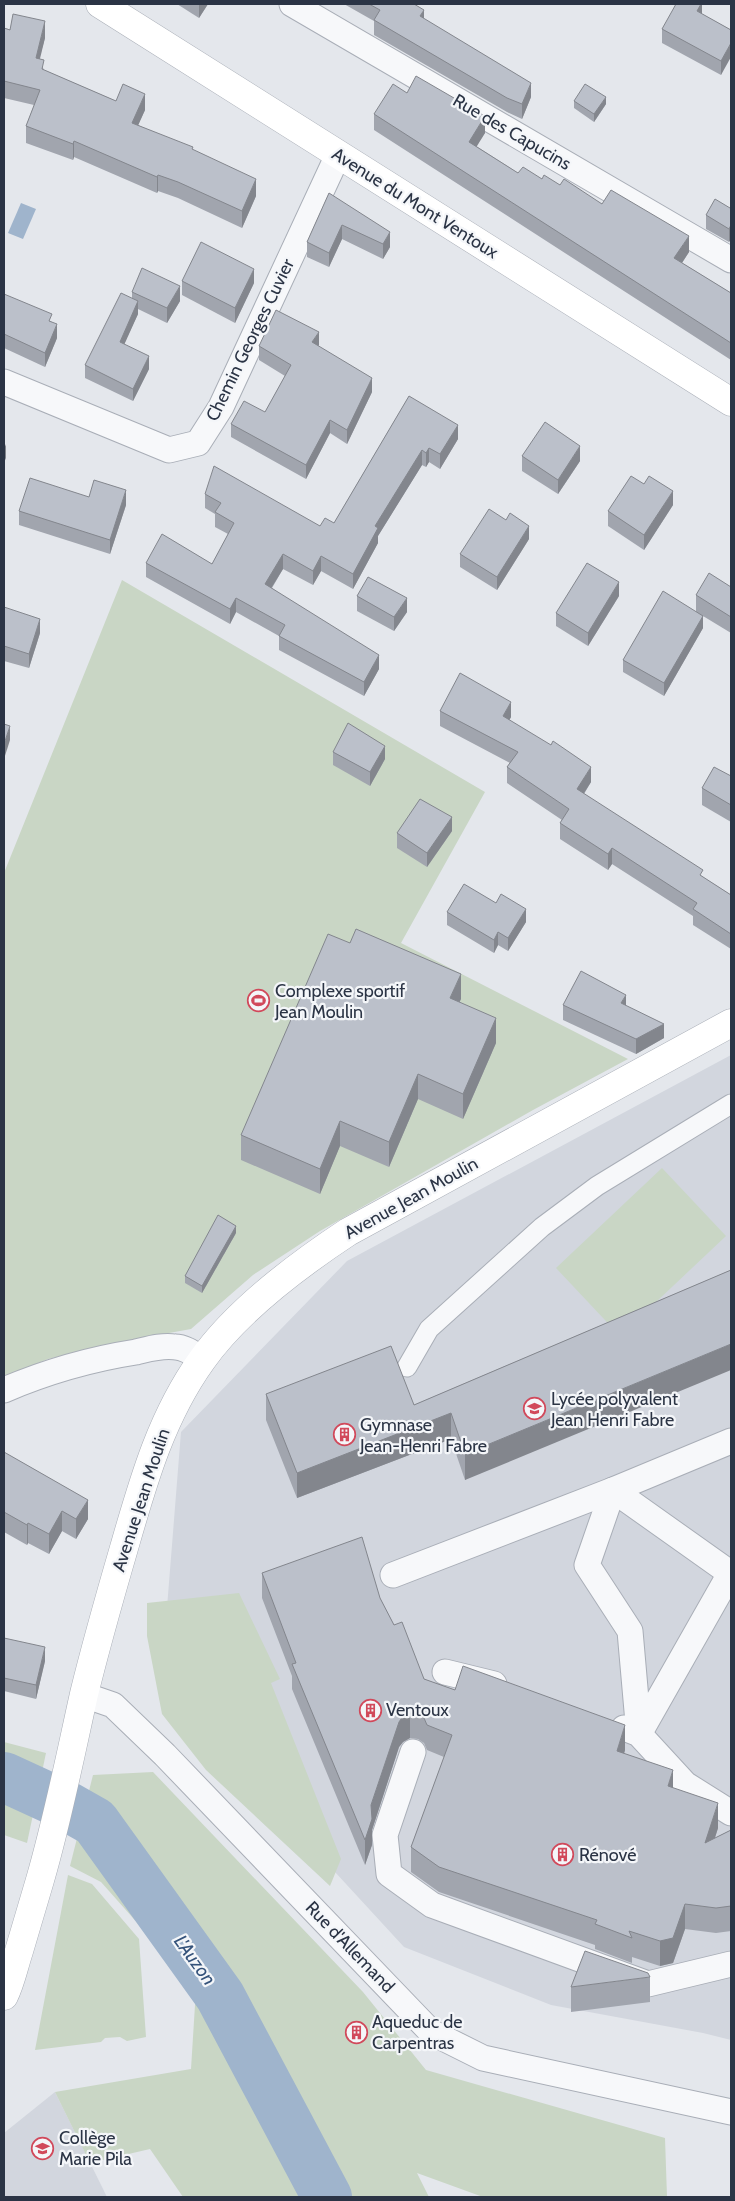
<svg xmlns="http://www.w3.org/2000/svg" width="735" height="2201" font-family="Cabin,sans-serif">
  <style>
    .built { fill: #d2d6de }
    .green { fill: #c9d6c5 }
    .water { fill: #9fb4cc }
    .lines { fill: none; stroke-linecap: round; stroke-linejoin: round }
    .river { stroke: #9fb4cc; stroke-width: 50 }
    .pedestrian-casing { stroke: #a9aeb7; stroke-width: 21 }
    .minor-casing { stroke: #a9aeb7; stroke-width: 27 }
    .secondary-casing { stroke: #a9aeb7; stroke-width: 29 }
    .pedestrian { stroke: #f7f8fa; stroke-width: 19 }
    .minor { stroke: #f7f8fa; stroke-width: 25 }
    .secondary { stroke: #fff; stroke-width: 28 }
    .wall { fill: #a1a5ae }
    .shaded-wall { fill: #83868d }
    .building { fill: #bbc0ca; stroke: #83868d }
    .labels { text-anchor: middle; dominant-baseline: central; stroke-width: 4.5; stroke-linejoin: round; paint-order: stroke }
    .street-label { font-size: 18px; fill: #2b3445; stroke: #f4f6f9 }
    .poi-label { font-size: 18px; fill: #2b3445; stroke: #f4f6f9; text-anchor: start }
    .water-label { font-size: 19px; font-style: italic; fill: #34527a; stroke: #f4f6f9 }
  </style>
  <rect width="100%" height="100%" fill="#e4e7ec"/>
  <g class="built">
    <path d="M731,1055V2040L703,2033L551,2005L404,1947L161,1683L181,1432L347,1261Z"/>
    <path d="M55,2092L107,2197H4V2133Z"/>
  </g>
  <g class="green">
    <path d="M122,580L485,792L401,943L628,1059L533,1110L320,1231L253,1275L191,1329L114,1343L48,1359L4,1377V873Z"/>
    <path d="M662,1168L726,1236L620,1336L556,1268Z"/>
    <path d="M239,1593L280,1679L271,1683L341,1859L330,1886L206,1770L162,1714L147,1636V1603Z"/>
    <path d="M4,1742L46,1753L27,1843L4,1835Z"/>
    <path d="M153,1772L363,1992L426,2070L665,2138L667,2197H483L417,2173L429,2197H183L150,2149L90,2163L55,2092L191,2069L196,1989L101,1882L70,1866L93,1775Z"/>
    <path d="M68,1875L92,1884L139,1939L146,2037L127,2041L120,2037L105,2038L101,2042L35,2050Z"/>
  </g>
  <path class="water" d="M21,203L36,209L23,239L8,233Z"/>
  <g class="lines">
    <path class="river" d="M4,1777L65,1805L95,1822L220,1996L327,2197"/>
    <defs>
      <path id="pedestrian" d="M407,1367L429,1329L542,1227L597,1186L731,1104"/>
      <g id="minor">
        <path d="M292,4L731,260"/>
        <path d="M4,382L169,450L198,443L221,407L338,155"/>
        <path d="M4,1390C46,1372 91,1359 136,1352C149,1349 162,1345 175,1347C185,1347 194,1354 202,1359"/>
        <path d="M393,1575L613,1490L730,1573"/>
        <path d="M445,1672L494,1684"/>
        <path d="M84,1695L113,1705L165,1755L431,2032L483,2058L731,2112"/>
        <path d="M624,1728L639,1734L685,1784L731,1813"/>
        <path d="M639,1734L630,1631L587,1565L613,1490L731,1441"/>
        <path d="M639,1734L731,1572"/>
        <path d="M413,1752L385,1835L389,1874L432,1905L648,1984L731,1964"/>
      </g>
      <g id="secondary">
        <path d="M100,4L731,402"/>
        <path d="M4,1996C11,1982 14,1966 19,1951C26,1927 33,1904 40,1880C58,1818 70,1757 84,1694C96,1645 110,1596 124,1548C143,1482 161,1417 202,1360C236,1312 298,1265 348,1232L731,1023"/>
      </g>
    </defs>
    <use href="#pedestrian" class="pedestrian-casing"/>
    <use href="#minor" class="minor-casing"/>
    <use href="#secondary" class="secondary-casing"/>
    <use href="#pedestrian" class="pedestrian"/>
    <use href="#minor" class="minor"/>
    <use href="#secondary" class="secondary"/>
  </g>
  <g class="wall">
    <path d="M177,4H208L199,18Z"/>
    <path d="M344,4H414L424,19L531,97L522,119L507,112L374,35V21Z"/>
    <path d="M702,4V14L731,30L721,75L662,43V29Z"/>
    <path d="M4,28L45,38L39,59L44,70L116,101L145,110L138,125L193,150L256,196L242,228L178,198L158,191L157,193L74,157L73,160L26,143V126L34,105L4,98Z"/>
    <path d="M407,93L485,133L476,146L518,173L542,179L560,185L602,204L689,252L682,263L731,293V360L374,130V114Z"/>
    <path d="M574,101L606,104L594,122L574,108Z"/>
    <path d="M329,193L390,247L383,259L342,239L329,267L307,257V242Z"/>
    <path d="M731,206V239L729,242L706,229V215L730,208Z"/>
    <path d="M182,281L254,283L235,323L182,295Z"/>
    <path d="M132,292L180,301L167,323L138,309V314L124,344L149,369L133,401L85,378V365L132,298Z"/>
    <path d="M4,294L52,322L57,338L45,367L4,348Z"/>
    <path d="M319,345L318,346L372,392L347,444L330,433L306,479L231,437V424L265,412L285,376L259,360V346Z"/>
    <path d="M409,396L458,439L440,469L429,462L426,467L422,465L378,536V543L353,589L321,571L313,585L283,569L272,588L379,669L364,696L279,650V636L236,612L230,624L146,577V563L212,564L228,534L215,527V514L205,508V494L320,526L334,523Z"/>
    <path d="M522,456L580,461L558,494L522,471Z"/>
    <path d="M89,497L126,505L110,554L19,525V511Z"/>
    <path d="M673,505L644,550L608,526V511Z"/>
    <path d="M529,539L497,590L460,567V554Z"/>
    <path d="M731,587V633L703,616V628L664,696L623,672V660L696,611V595Z"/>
    <path d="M357,596L407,612L394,631L357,611Z"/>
    <path d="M619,596L588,646L556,626V613Z"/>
    <path d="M4,607L40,633L29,668L4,661Z"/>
    <path d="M440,711L511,717L509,720L591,782L584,794L703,877L731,895V949L693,925V916L612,864L608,870L560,839V823L562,820L507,783V767L510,763L440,726Z"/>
    <path d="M333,752L385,759L370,786L333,765Z"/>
    <path d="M731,776V822L702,805V788Z"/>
    <path d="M452,831L427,867L397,848V833Z"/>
    <path d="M496,903L526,922L508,951L498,945L494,953L447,925V912Z"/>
    <path d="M461,999L459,1002L496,1043L463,1119L418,1099L389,1167L340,1146L320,1194L241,1160V1135Z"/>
    <path d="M563,1005L626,1006L664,1038L636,1054L563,1020Z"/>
    <path d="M236,1233L202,1293L185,1283V1276Z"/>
    <path d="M731,1270L465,1480L451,1439L297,1498L266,1420V1394L414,1405Z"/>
    <path d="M4,1452L88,1519L76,1539L62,1531L49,1554L28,1543L27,1545L4,1532Z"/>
    <path d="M262,1573L380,1598L394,1625L424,1679L625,1750L624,1754L673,1788L718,1828L715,1838L731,1830V1931L716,1933L685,1929L673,1963L660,1966L632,1957V1963L595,1949V1945L439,1892L411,1872V1847L444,1757L427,1750L424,1743L418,1739L410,1738L403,1742L399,1747L372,1830V1845L365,1865L292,1689V1676L262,1598Z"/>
    <path d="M4,1638L45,1661L36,1699L4,1691Z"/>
    <path d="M650,1977V2002L571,2012V1987Z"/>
  </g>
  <g class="shaded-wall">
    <path d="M199,4H208L199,18Z"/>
    <path d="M701,4H702V16L697,11Z"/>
    <path d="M424,10V24L420,16Z"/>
    <path d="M45,21V38L36,75V58Z"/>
    <path d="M731,43V57L721,75V61Z"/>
    <path d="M531,83V97L522,119V104Z"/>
    <path d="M145,94V110L132,139V123Z"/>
    <path d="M606,97V104L594,122V114Z"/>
    <path d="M485,116V133L469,159V142Z"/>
    <path d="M74,141V157L73,160V144Z"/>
    <path d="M158,175V191L157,193V177Z"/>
    <path d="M256,179V196L242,228V211Z"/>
    <path d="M342,225V239L329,267V253Z"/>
    <path d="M731,225V239L729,242V229Z"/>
    <path d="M390,232V247L383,259V244Z"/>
    <path d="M689,236V252L674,275V258Z"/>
    <path d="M254,269V283L235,323V308Z"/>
    <path d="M180,286V301L167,323V308Z"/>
    <path d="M138,301V314L120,354V342Z"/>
    <path d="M57,324V338L45,367V353Z"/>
    <path d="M319,332V345L312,356V342Z"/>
    <path d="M149,356V369L133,401V389Z"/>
    <path d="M372,378V392L347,444V430Z"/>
    <path d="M330,420V433L306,479V465Z"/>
    <path d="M458,425V439L440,469V454Z"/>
    <path d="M6,444V458L4,463V449Z"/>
    <path d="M580,446V461L558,494V480Z"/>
    <path d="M429,448V462L426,467V453Z"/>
    <path d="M422,450V465L378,536V543L353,589V574L375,526Z"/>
    <path d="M126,490V505L110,554V540Z"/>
    <path d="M673,491V505L644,550V535Z"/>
    <path d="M529,526V539L497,590V577Z"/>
    <path d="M283,554V569L265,598V584Z"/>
    <path d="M321,556V571L313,585V571Z"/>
    <path d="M619,582V596L588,646V633Z"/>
    <path d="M236,598V612L230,624V609Z"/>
    <path d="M407,598V612L394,631V617Z"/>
    <path d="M703,616V628L664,696V683Z"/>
    <path d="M40,619V633L29,668V654Z"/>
    <path d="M379,655V669L364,696V682Z"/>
    <path d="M511,702V717L503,732V716Z"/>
    <path d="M10,726V740L4,759V744Z"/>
    <path d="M385,746V759L370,786V772Z"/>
    <path d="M591,767V782L577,804V789Z"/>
    <path d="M452,817V831L427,867V853Z"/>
    <path d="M612,848V864L608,870V854Z"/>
    <path d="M526,909V922L508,951V938Z"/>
    <path d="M498,932V945L494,953V940Z"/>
    <path d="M461,974V999L450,1023V998Z"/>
    <path d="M626,995V1009L621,1003Z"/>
    <path d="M496,1018V1043L463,1119V1094Z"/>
    <path d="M664,1024V1038L636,1054V1039Z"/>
    <path d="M418,1074V1099L389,1167V1142Z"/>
    <path d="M340,1121V1146L320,1194V1169Z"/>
    <path d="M236,1226V1233L202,1293V1286Z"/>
    <path d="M731,1344V1370L465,1480V1454Z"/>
    <path d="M451,1413V1439L297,1498V1473Z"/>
    <path d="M88,1500V1519L76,1539V1519Z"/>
    <path d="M62,1511V1531L49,1554V1534Z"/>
    <path d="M28,1523V1543L27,1545V1525Z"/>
    <path d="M45,1647V1661L36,1699V1685Z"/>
    <path d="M410,1713V1738L403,1742L399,1747L372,1830V1845L365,1865V1840L371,1805L399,1722L403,1716Z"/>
    <path d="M625,1725V1750L617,1776V1751Z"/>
    <path d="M673,1770V1795L668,1786Z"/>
    <path d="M718,1803V1828L705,1868V1843Z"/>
    <path d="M685,1904V1929L673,1963L660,1966V1941Z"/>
  </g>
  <g class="building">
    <path d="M369,4H414L424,10L420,16L531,83L522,104L507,98L374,20L380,10Z"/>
    <path d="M676,4H701L697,11L731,30V43L721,61L662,29Z"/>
    <path d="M13,14L45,21L36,58L44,60L42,69L116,101L123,84L145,94L132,123L193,147L192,149L256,179L242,211L178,182L158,175L157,177L74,141L73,144L26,126L40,90L4,81V28L10,30Z"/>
    <path d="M416,76L485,116L469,142L518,173L523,167L542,179L544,175L560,185L564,179L602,204L611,190L689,236L674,258L731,293V343L374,114L393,84L407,93Z"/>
    <path d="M585,84L606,97L594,114L574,101Z"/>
    <path d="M329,193L390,232L383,244L342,225L329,253L307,242Z"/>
    <path d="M715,199L730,208L731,206V225L729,229L706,215Z"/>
    <path d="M201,242L254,269L235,308L182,281Z"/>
    <path d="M142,268L180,286L167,308L132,292Z"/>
    <path d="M121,293L138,301L120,342L149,356L133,389L85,365Z"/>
    <path d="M4,294L52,314L49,321L57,324L45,353L4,334Z"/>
    <path d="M276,310L319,332L312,342L372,378L347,430L330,420L306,465L231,424L244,401L265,412L291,365L259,346Z"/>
    <path d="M409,396L458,425L440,454L429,448L426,453L422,450L375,526L378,528L353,574L321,556L313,571L283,554L265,584L379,655L364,682L279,636L285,625L236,598L230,609L146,563L162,534L212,564L234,523L215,512L221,503L205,494L214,466L320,526L325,518L334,523Z"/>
    <path d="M545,422L580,446L558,480L522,456Z"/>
    <path d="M631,476L644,484L649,476L673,491L644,535L608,511Z"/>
    <path d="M30,478L89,497L94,480L126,490L110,540L19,511Z"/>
    <path d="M489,509L506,520L510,513L529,526L497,577L460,554Z"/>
    <path d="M587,563L619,582L588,633L556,613Z"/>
    <path d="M709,573L731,587V617L696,595Z"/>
    <path d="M368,577L407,598L394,617L357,596Z"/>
    <path d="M663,591L703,616L664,683L623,660Z"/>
    <path d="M4,607L40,619L29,654L4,646Z"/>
    <path d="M460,673L511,702L503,716L551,745L553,741L591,767L577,789L703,870L700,875L731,895V934L693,909L697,903L612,848L608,854L560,823L569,809L507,767L518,752L440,711Z"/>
    <path d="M348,723L385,746L370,772L333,752Z"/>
    <path d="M4,724L10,726L4,744Z"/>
    <path d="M714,767L731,776V805L702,788Z"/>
    <path d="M420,799L452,817L427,853L397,833Z"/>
    <path d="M464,884L496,903L501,894L526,909L508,938L498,932L494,940L447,912Z"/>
    <path d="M356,929L461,974L450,998L496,1018L463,1094L418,1074L389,1142L340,1121L320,1169L241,1135L328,934L350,943Z"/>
    <path d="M581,971L626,995L621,1003L664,1024L636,1039L563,1005Z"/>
    <path d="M218,1215L236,1226L202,1286L185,1276Z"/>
    <path d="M731,1270V1344L465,1454L451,1413L297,1473L266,1394L391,1346L414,1405Z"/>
    <path d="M4,1452L88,1500L76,1519L62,1511L49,1534L28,1523L27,1525L4,1512Z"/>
    <path d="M362,1537L380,1598L394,1625L402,1622L424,1679L455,1690L463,1666L625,1725L617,1751L673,1770L668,1786L718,1803L705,1843L731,1830V1906L716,1908L685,1904L673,1938L660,1941L629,1931L632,1938L595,1924L597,1920L439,1867L411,1847L452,1735L427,1725L424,1718L418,1713H410L403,1716L399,1722L371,1805L372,1819L365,1840L292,1664L296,1663L262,1573Z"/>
    <path d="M4,1638L45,1647L36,1685L4,1678Z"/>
    <path d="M585,1951L648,1973L650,1977L571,1987Z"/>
  </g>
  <defs>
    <symbol id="stadium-ring" viewBox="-11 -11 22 22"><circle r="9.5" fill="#f4f6f9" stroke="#d1495b" stroke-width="1.5"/><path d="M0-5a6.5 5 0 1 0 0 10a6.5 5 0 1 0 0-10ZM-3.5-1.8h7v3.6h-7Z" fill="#d1495b"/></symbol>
    <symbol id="school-ring" viewBox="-11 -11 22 22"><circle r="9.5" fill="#f4f6f9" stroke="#d1495b" stroke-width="1.5"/><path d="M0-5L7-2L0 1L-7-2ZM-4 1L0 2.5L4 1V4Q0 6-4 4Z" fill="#d1495b"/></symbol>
    <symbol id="building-ring" viewBox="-11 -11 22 22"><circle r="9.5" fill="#f4f6f9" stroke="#d1495b" stroke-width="1.5"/><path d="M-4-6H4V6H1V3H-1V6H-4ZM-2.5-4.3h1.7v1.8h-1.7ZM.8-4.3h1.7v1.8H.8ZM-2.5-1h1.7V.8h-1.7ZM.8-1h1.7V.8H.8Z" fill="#d1495b"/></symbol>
  </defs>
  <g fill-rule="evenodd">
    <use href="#stadium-ring" x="246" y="988" width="25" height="25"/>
    <use href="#school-ring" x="522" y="1396" width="25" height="25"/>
    <use href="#building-ring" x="332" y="1422" width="25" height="25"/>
    <use href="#building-ring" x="358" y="1698" width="25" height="25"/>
    <use href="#building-ring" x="550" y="1842" width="25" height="25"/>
    <use href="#building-ring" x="344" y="2020" width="25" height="25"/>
    <use href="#school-ring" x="30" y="2136" width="25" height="25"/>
  </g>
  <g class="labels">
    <g class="street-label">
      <text transform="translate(512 132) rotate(30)">Rue des Capucins</text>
      <text transform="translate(415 203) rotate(32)">Avenue du Mont Ventoux</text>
      <text transform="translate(250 340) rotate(-64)">Chemin Georges Cuvier</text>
      <text transform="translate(411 1198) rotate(-29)">Avenue Jean Moulin</text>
      <text transform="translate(141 1500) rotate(-72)">Avenue Jean Moulin</text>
      <text transform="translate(350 1947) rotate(46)">Rue d'Allemand</text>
    </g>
    <g class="poi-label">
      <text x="275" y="991">Complexe sportif<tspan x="275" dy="21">Jean Moulin</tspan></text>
      <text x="551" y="1399">Lycée polyvalent<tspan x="551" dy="21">Jean Henri Fabre</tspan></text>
      <text x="360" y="1425">Gymnase<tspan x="360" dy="21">Jean-Henri Fabre</tspan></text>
      <text x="386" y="1710">Ventoux</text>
      <text x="579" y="1855">Rénové</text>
      <text x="372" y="2022">Aqueduc de<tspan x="372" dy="21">Carpentras</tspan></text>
      <text x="59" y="2138">Collège<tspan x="59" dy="21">Marie Pila</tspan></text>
    </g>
    <g class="water-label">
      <text transform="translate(195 1960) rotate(54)">L'Auzon</text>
    </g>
  </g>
  <rect width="735" height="2201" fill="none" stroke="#2b3445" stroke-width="10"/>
</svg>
